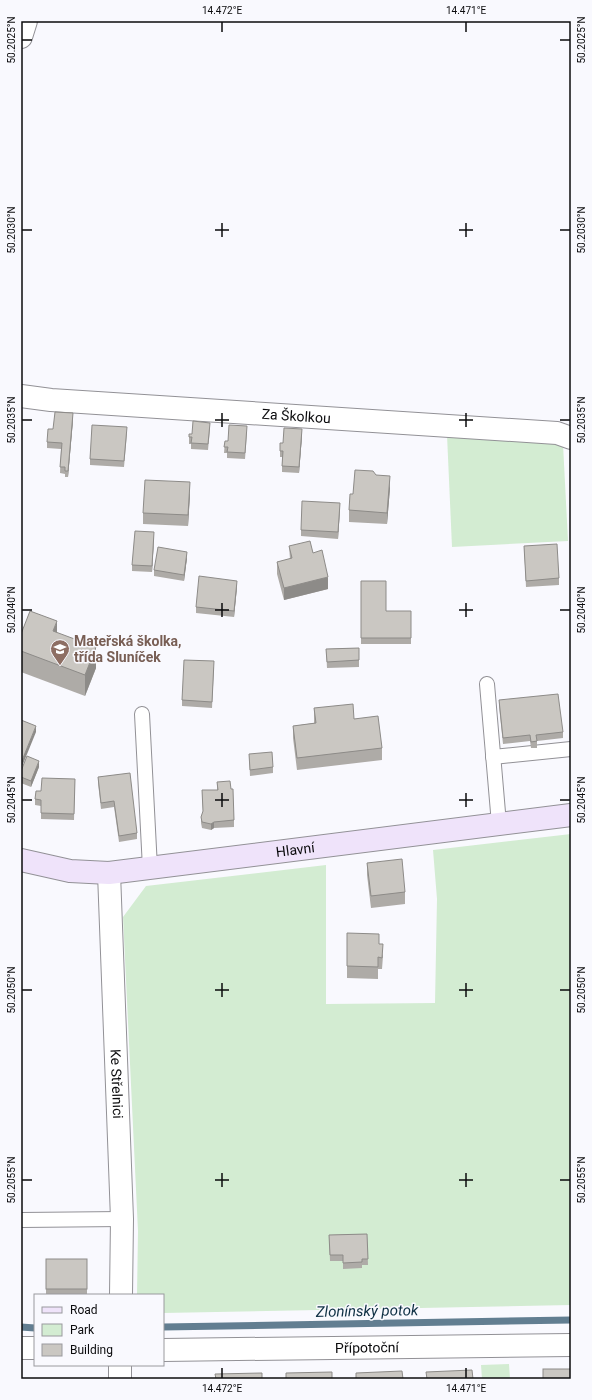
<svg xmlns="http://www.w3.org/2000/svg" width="592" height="1400" font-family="Roboto,sans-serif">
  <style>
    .green { fill: #d3ecd2 }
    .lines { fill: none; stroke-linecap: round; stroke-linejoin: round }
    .stream { stroke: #627e91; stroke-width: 7 }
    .lane-casing { stroke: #929196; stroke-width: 16 }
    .street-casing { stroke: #929196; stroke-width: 24 }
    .secondary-casing { stroke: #929196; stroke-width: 24 }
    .lane { stroke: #fff; stroke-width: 14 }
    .street { stroke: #fff; stroke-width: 22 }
    .secondary { stroke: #efe3fa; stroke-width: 22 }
    .wall { fill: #aeaba7 }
    .shaded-wall { fill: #8d8b88 }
    .building { fill: #cac7c2; stroke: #8d8b88 }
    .ticks { fill: none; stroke: #0b0b0d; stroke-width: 1.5 }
    .labels { text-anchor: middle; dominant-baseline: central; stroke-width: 3; stroke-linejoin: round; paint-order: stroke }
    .street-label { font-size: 14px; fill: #0b0b0d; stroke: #f9f9fe }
    .education-label { font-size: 14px; font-weight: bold; fill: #785e54; stroke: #f9f9fe; text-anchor: start }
    .water-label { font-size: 15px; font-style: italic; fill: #0e2f43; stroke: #f9f9fe }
    .neatline { fill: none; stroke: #0b0b0d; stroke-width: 1.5 }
    .ticks-label { font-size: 10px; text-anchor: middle; fill: #0b0b0d }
  </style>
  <rect width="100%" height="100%" fill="#f9f9fe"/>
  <g class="green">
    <path d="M447,435L563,444L568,541L452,547Z"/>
    <path d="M571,834V1305L163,1313V1295H137L138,1231L123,917L146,886L326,865V1004L435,1003L437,899L433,850Z"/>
    <path d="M509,1364L510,1379H482L481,1365Z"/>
  </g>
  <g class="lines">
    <g class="stream">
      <path d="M21,1327L35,1328"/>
      <path d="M163,1327L571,1320"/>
    </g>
    <defs>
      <g id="lane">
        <path d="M487,684L499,824"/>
        <path d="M142,714L150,868"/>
        <path d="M493,757L571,749"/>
        <path d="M21,1220L122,1219"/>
      </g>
      <g id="street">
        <path d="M21,37L26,21"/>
        <path id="s1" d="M21,396L51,400L557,433L571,438"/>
        <path id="s2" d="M109,873L122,1219L121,1295"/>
        <path d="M21,1348H35"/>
        <path id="s3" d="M163,1350L571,1345"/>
        <path d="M120,1379V1365"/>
      </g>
      <g id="secondary">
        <path id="s4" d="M21,860L70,871L109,873L571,815"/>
      </g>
    </defs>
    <use href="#lane" class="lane-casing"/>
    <use href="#street" class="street-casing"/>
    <use href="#secondary" class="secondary-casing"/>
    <use href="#lane" class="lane"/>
    <use href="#street" class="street"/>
    <use href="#secondary" class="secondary"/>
  </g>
  <g class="wall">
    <path d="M73,420L68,477H65V474L60,473L61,449L47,448V442L53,429Z"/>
    <path d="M210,429L208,450L191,449V444H189V437L192,434Z"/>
    <path d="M247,432L245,459L227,458V453H224L225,441H228Z"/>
    <path d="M127,433L124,467L90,465V459Z"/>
    <path d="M302,436L299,473L282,472V457H280V451L283,443Z"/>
    <path d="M390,488L387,524L349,522V510L353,494Z"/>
    <path d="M190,494L188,526L143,524V513Z"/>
    <path d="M340,509L338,539L301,536V530Z"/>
    <path d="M154,538L152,572L132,571V565Z"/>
    <path d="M289,546L313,553L328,589L284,600L277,574V562L290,559Z"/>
    <path d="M524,546L559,578V585L526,587Z"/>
    <path d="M187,558L184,581L154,576V570Z"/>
    <path d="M361,581L386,611H411V644H361Z"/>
    <path d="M237,587L234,617L196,613V607Z"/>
    <path d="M21,634L96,668L85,696L21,672Z"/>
    <path d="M359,648V667L327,668L326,649Z"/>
    <path d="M214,667L212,708L182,706V700Z"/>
    <path d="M499,700L563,732V738L537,741V748H531L530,741L503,744L499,706Z"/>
    <path d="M314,708L354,719L382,748V760L297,770L293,738V726L314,723Z"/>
    <path d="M249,754L273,767V773L250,776Z"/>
    <path d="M39,767L31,787L21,783V771Z"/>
    <path d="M98,777L137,833V839L119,842L114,807L101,809L98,783Z"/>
    <path d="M75,779L74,820L41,819V806L35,805V799L41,791Z"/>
    <path d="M217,782L231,789L234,820V827L214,828L211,830L202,828L201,823V817L203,812L202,790H217Z"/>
    <path d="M367,863L405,892V904L371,908L367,875Z"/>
    <path d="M347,933L379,944L383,956L382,969H378V979L347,978Z"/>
    <path d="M367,1234L368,1265H362V1268L343,1269V1261H330L329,1235Z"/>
    <rect x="46" y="1259" width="41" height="36"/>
  </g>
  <g class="shaded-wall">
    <path d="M73,413V420L68,477V471Z"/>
    <path d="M302,429V436L299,473V467Z"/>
    <path d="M390,476V488L387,524V513Z"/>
    <path d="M190,482V494L188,526V515Z"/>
    <path d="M340,503V509L338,539V532Z"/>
    <path d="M154,532V538L152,572V566Z"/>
    <path d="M187,552V558L184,581V575Z"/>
    <path d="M328,577V589L284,600V588Z"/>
    <path d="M237,581V587L234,617V611Z"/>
    <path d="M57,621V642L53,631Z"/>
    <path d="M96,647V668L85,696V675Z"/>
    <path d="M36,726V732L21,769V763Z"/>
    <path d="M39,761V767L31,787V781Z"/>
    <path d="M214,822V828L211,830V824Z"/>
  </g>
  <g class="building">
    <path d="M55,412L73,413L68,471H65V467H60L62,443L47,442L48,429H53Z"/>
    <path d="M193,421L210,423L208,444L191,443L192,437H189V434H192Z"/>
    <path d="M92,425L127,427L124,461L90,459Z"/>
    <path d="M229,425L247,426L245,453L227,452L228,447H224L225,441H228Z"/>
    <path d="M284,428L302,429L299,467L282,466L283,451H280V443H283Z"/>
    <path d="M355,470L373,471L376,475L390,476L387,513L349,510L350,494H353Z"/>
    <path d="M145,480L190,482L188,515L143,513Z"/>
    <path d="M302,501L340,503L338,532L301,530Z"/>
    <path d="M135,531L154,532L152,566L132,565Z"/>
    <path d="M310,541L313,553L322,550L328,577L284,588L277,562L292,558L289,546Z"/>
    <path d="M557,544L559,578L526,581L524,546Z"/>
    <path d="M158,547L187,552L184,575L154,570Z"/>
    <path d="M199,576L237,581L234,611L196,607Z"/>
    <path d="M361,581H386V611H411V638H361Z"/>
    <path d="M30,611L57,621L53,631L96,647L85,675L21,651V634Z"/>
    <path d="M359,648V660L327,662L326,649Z"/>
    <path d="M184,660L214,661L212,702L182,700Z"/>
    <path d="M558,694L563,732L536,735L537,741L531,742L530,735L503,738L499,700Z"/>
    <path d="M353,704L354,719L378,716L382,748L297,758L293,726L316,723L314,708Z"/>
    <path d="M21,720L36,726L21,763Z"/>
    <path d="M272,752L273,767L250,770L249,754Z"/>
    <path d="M27,756L39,761L31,781L21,777V771Z"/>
    <path d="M130,773L137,833L119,836L114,801L101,803L98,777Z"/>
    <path d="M42,778L75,779L74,814L41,813V800L35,799L36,791H41Z"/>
    <path d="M230,781L231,789H233L234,820L214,822L211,824L202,822L201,817L203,811L202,790H218L217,782Z"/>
    <path d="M402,859L405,892L371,896L367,863Z"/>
    <path d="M347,933L379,934V944H383L382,958L378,957V967L347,966Z"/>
    <path d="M367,1234L368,1259H362V1262L343,1263V1255H330L329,1235Z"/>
    <rect x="46" y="1259" width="41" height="30"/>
    <rect x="543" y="1369" width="28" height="10"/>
    <path d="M472,1370L473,1379H427L426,1372Z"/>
    <path d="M402,1371L403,1379H356V1373Z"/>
    <path d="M332,1372V1379H286V1373Z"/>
    <path d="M262,1373V1379H216L215,1374Z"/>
  </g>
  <path class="ticks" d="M222,22V32M466,22V32M22,40H32M560,40H570M222,223V237M466,223V237M22,230H32M215,230H229M459,230H473M560,230H570M222,413V427M466,413V427M22,420H32M215,420H229M459,420H473M560,420H570M222,603V617M466,603V617M22,610H32M215,610H229M459,610H473M560,610H570M222,793V807M466,793V807M22,800H32M215,800H229M459,800H473M560,800H570M222,983V997M466,983V997M22,990H32M215,990H229M459,990H473M560,990H570M222,1173V1187M466,1173V1187M22,1180H32M215,1180H229M459,1180H473M560,1180H570M222,1368V1378M466,1368V1378"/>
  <defs>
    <symbol id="school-pin" viewBox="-11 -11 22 30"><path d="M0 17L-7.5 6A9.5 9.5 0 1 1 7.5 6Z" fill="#8d6e63" stroke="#f9f9fe"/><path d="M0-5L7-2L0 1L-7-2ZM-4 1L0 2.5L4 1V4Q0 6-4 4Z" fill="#fff"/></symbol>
  </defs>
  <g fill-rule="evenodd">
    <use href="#school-pin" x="49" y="638" width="22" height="30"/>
  </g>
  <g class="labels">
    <g class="street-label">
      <text stroke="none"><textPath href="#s1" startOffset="276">Za Školkou</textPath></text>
      <text stroke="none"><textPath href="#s4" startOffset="277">Hlavní</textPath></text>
      <text stroke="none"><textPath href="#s2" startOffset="211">Ke Střelnici</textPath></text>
      <text stroke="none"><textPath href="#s3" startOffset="204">Přípotoční</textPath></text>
    </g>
    <g class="education-label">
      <text x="74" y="641">Mateřská školka,<tspan x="74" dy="16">třída Sluníček</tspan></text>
    </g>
    <g class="water-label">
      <text transform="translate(367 1311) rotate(-1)">Zlonínský potok</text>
    </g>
  </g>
  <rect width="592" height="1400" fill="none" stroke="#f9f9fe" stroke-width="44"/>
  <rect x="34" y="1294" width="130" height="72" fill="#f9f9fe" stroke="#9a9a9e"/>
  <rect x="42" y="1307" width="20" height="6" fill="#efe3fa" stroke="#9a9a9e"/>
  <text x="70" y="1314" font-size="12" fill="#0b0b0d">Road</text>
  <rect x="42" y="1324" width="20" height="12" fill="#d3ecd2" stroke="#9a9a9e"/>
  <text x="70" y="1334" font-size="12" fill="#0b0b0d">Park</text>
  <rect x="42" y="1344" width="20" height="12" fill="#cac7c2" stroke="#9a9a9e"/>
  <text x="70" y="1354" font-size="12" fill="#0b0b0d">Building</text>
  <rect x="22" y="22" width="548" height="1356" class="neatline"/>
  <g class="ticks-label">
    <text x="222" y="14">14.472°E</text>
    <text x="466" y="14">14.471°E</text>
    <text transform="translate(581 40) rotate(-90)" y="4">50.2025°N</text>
    <text transform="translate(11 40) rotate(-90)" y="4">50.2025°N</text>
    <text transform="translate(581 230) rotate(-90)" y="4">50.2030°N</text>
    <text transform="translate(11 230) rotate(-90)" y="4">50.2030°N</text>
    <text transform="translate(581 420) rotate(-90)" y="4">50.2035°N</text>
    <text transform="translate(11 420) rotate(-90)" y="4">50.2035°N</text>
    <text transform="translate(581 610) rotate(-90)" y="4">50.2040°N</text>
    <text transform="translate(11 610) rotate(-90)" y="4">50.2040°N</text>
    <text transform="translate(11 800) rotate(-90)" y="4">50.2045°N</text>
    <text transform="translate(581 800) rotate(-90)" y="4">50.2045°N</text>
    <text transform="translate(11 990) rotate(-90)" y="4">50.2050°N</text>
    <text transform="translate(581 990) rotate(-90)" y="4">50.2050°N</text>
    <text transform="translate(11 1180) rotate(-90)" y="4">50.2055°N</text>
    <text transform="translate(581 1180) rotate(-90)" y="4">50.2055°N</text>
    <text x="222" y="1392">14.472°E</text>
    <text x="466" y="1392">14.471°E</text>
  </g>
</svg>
